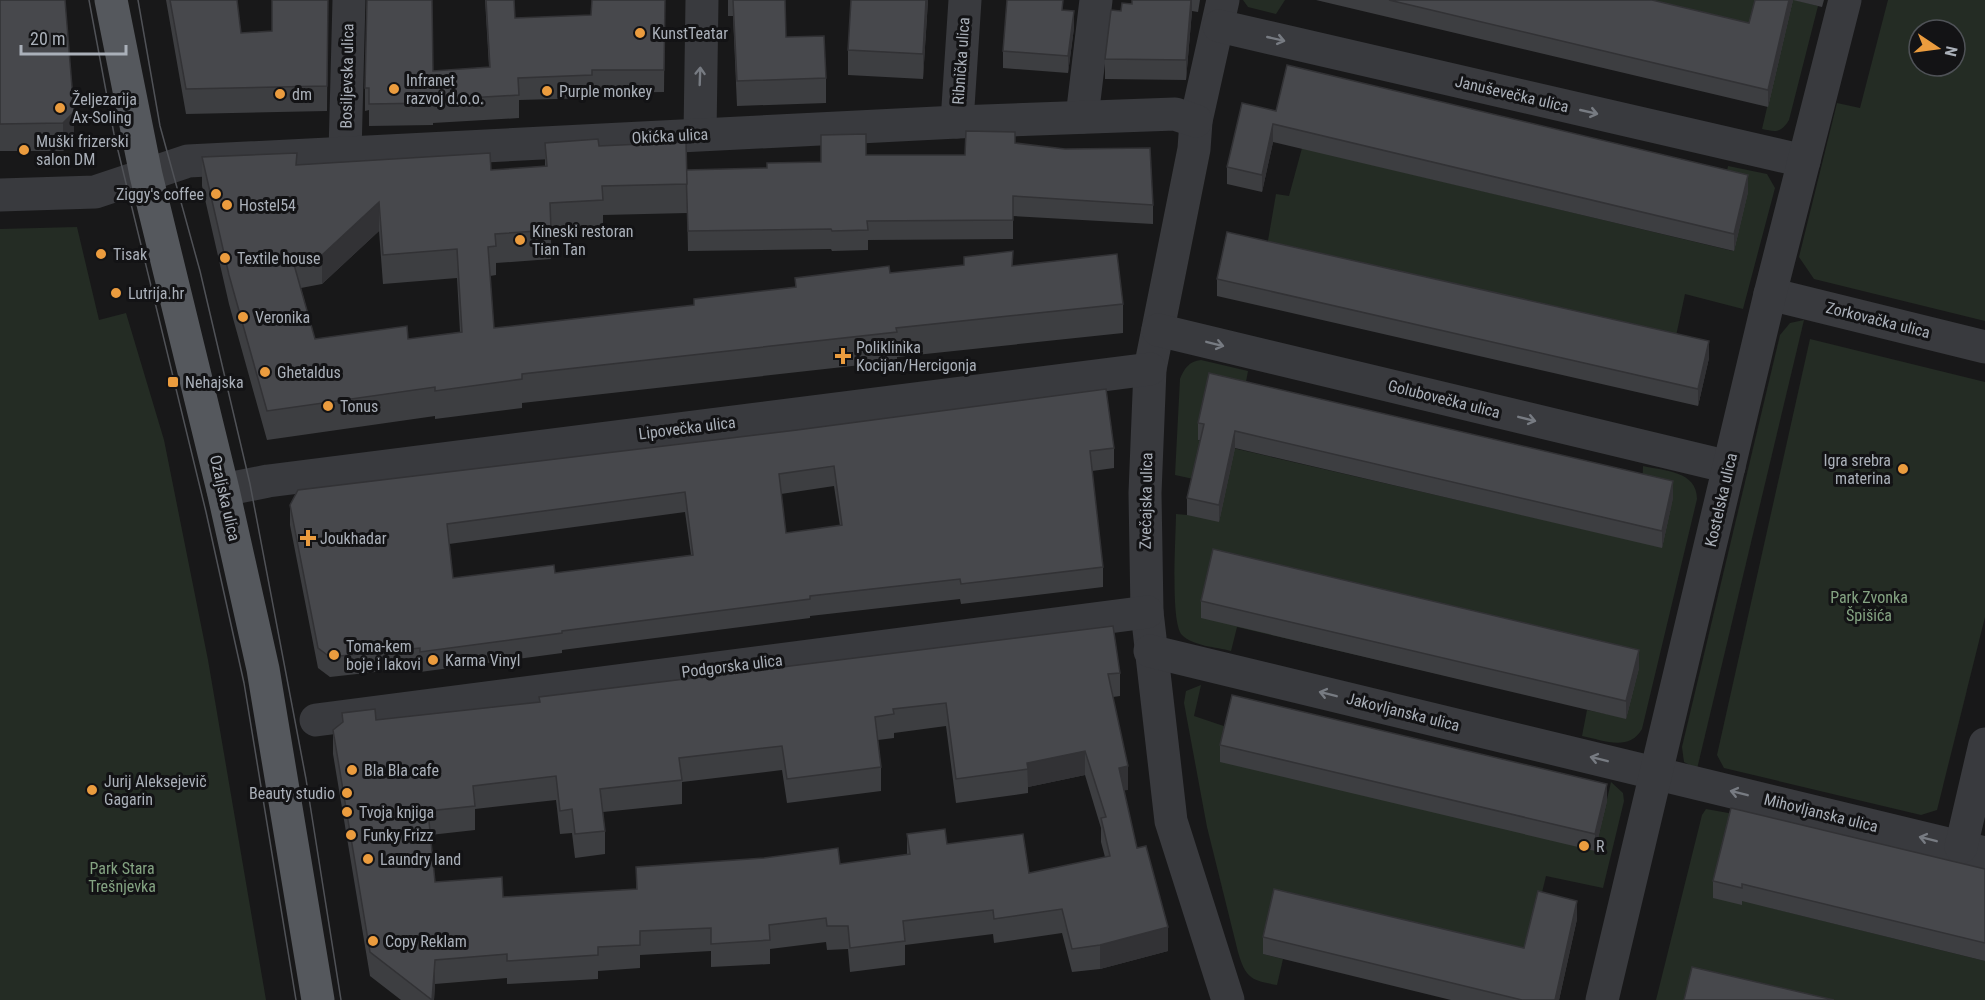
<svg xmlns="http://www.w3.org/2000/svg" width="1985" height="1000" font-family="'Roboto Condensed',sans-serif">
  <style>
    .green { fill: #242c24; fill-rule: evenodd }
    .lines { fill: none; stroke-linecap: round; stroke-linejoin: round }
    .minor { stroke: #393a3e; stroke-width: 33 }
    .major { stroke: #55585d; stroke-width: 33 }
    .tram { stroke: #505257; stroke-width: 1.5 }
    .wall { fill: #3d3e41; fill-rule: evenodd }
    .shaded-wall { fill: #323235 }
    .building { fill: #47484c; stroke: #323235; stroke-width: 1.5; fill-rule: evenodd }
    .oneway { stroke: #777b82 }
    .poi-dot { fill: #eb9c3e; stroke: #131315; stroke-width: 2 }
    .labels { text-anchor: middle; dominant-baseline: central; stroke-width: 6; stroke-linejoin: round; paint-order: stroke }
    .poi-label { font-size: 16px; fill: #aab0b9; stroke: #131315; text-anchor: start }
    .street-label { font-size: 16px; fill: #aab0b9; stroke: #131315 }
    .park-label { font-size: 16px; fill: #84a382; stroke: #131315 }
  </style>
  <rect width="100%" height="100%" fill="#181819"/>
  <g class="green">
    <path d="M1243,0H1285L1276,14L1248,7Z"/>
    <path d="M1579,0H1795L1818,6L1789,120C1781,133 1776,132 1762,129L1781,48Z"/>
    <path d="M1888,0H1985V321L1814,279L1799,257L1837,103L1860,108ZM1919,30H1955V66H1919Z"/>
    <path d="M1302,148L1733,251L1724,186L1728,166L1767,174L1775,188L1743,309L1685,294L1673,350L1265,258L1276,194L1289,196Z"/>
    <path d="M77,227L99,320L126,313L164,440L208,660L266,1000H0V229Z"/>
    <path d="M1804,320L1697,769L1684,762L1682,747L1780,335L1790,323Z"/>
    <path d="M1810,339L1985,382V617L1937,810L1921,815L1724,768L1717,755Z"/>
    <path d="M1201,360L1248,371L1243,398L1198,440L1661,547L1673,498L1642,491L1643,466C1665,471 1697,471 1697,499L1642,729C1629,752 1603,740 1582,736L1587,710L1626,718L1237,627L1231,651C1216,647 1193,646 1182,635C1170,622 1176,536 1176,514L1187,515L1226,486L1175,475L1180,379C1184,369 1189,361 1201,360Z"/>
    <path d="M1201,685L1194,716L1595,851L1611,782L1623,793L1624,801L1603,888L1546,876L1524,966L1263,954L1283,959L1277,985C1251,980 1246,979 1238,952L1207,827L1184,703L1186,691Z"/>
    <path d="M1706,809L1734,814L1746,884L1771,908L1985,961V1000H1656L1702,815Z"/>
  </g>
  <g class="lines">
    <g class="minor">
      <path d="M1223,0L1196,121L1194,149L1150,369L1145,493L1147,612L1171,821L1228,1000"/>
      <path d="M1219,26L1804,161"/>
      <path d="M1082,117L1096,0"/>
      <path d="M957,122L965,0"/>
      <path d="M700,134L702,0"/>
      <path d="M345,153L349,0"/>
      <path d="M0,195L95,192L188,161L957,122L1175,114L1196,121"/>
      <path d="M1770,294L1985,347"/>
      <path d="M1158,330L1729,467"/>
      <path d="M223,490L268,481L1150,369"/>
      <path d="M1150,651L1985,853"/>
      <path d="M316,720L1147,612"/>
      <path d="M1961,847L1985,744"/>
      <path d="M1602,1000L1770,294L1845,0"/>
    </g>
    <path class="major" d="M111,0L146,175L223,490L263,669L318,1000"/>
    <g class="tram">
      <path d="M89,0L114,134L206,512L244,683L296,1000"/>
      <path d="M138,0L160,126L200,271L250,484L306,779L341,1000"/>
    </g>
  </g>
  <g class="wall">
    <path d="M0,0L74,140L63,151H0Z"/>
    <path d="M166,0H237L241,33L272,31L328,0L327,111L186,114Z"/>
    <path d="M485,0H514L515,18L591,15L665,0L664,92L592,93V98L519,100V118L433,123V125L369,126V110L365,111V88L433,71L489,67Z"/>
    <path d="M728,0H785L786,37L826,78V103L737,106L733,16H728Z"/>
    <path d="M928,0L923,79L848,75V50Z"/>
    <path d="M1132,0H1200L1198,12L1192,11L1186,80L1105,79V59L1121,11L1132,4Z"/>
    <path d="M1316,0H1652L1749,23L1793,0L1768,107Z"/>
    <path d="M1793,0H1824L1822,7Z"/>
    <path d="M1064,10L1074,28L1068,73L1003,68V51Z"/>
    <path d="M1276,111L1748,192L1734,251L1273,142L1262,192L1227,184V167Z"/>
    <path d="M545,143L599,146L686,171L767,168L821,162L866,155H965L1015,143L1153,205V224L1013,216V239L868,240V250L832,251L831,249L688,251L687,203V213L603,215V229L551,232V259L496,263V275L490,276L494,328L694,305V299L795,287V278L1013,266L1123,304V333L897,357V361L522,403V408L435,419V416L267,440L229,304L202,186V157L297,165L491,170L545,166ZM379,231L383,284L457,278L460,332L408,339H315L301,288L322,284Z"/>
    <path d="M1217,279L1709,358L1698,406L1217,296Z"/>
    <path d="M1198,423L1673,498L1662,548L1235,448L1219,522L1187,515V498L1200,440H1198Z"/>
    <path d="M1114,448V468L1092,471L1103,567V587L961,604L960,599L810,616V618L562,650V653L420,672V667L330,677L318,668L290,525V505L298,490ZM834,486L840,526L786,533L781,494ZM685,512L691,555L555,573L453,578L449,544Z"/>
    <path d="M1201,601L1639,668L1626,719L1201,618Z"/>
    <path d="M1120,673V696L1113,697L1128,790H1124L1137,848L1168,951L1100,969L1072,972L1062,933L994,943L993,934L905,945V965L850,972L848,949L827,950L826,942L770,949V964L711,967V951L640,955V968L598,971V979L507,984V978L435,984L434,1000H401L370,976L333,754V730L342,723V713L376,720L539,702V697ZM946,726L956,803L1028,793V787L1085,775L1101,828V842L1105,857L1029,873L947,844L907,834V855L840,864L636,867V889L503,897L435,882L430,835L475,830V809L556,800L560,834L572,833L575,858L605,854V831L603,812L682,804V782L782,770L787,803L881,791V767L878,740L894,738V733Z"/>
    <path d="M1220,745L1607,801L1595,851L1220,762Z"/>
    <path d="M1985,869V961L1742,901V905L1713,898V881Z"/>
    <path d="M1577,919L1559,1000H1451L1263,954V937L1524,948Z"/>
  </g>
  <g class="shaded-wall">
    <path d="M926,0H928L923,79V54Z"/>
    <path d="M1191,0H1192V11L1186,80V60Z"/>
    <path d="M1789,0H1793L1768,107V90Z"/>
    <path d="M1074,11V28L1068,73V56Z"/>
    <path d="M74,112V140L63,151V123Z"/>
    <path d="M1273,124V142L1262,192V175Z"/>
    <path d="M1748,175V192L1734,251V234Z"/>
    <path d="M379,202V231L322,284V255Z"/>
    <path d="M1709,341V358L1698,406V389Z"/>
    <path d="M1235,431V448L1219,522V505Z"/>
    <path d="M1673,481V498L1662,548V531Z"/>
    <path d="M1639,650V668L1626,719V701Z"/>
    <path d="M1085,751V775L1028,787L1027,763Z"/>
    <path d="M1128,766V790L1119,791V768Z"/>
    <path d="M1607,784V801L1595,851V834Z"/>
    <path d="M1577,901V919L1559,1000H1555Z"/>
    <path d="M1168,927V951L1100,969V945Z"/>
    <path d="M435,960V984L434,1000H432Z"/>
  </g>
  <g class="building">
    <path d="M0,0H65L74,112L63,123L0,124Z"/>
    <path d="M170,0H237L241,33L272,31V0H328L327,86L186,89Z"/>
    <path d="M367,0H432L433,71L490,67L486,0H514L515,18L591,15L592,0H665L664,70H592V75L518,78L519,95L433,100V103L369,104V88H365Z"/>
    <path d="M733,0H785L786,37L824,36L826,78L737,81Z"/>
    <path d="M851,0H926L923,54L848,50Z"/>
    <path d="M1007,0H1063L1062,10L1074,11L1068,56L1003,51Z"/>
    <path d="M1132,0H1191L1186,60L1105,59L1111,10L1121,11L1122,3L1132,4Z"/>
    <path d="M1389,0H1652L1749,23L1755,0H1789L1768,90Z"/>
    <path d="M1287,65L1748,175L1734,234L1273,124L1262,175L1227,167L1242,103L1276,111Z"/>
    <path d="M966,131L1015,132V143L1065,149L1150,148L1153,205L1013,196V220L867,221L868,230L832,231L831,229L688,231L686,170L767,168V163L821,162V135L866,134V155H965Z"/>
    <path d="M598,139L599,146L686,142L687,184L602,186L603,200L550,203L551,230L495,234L496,246L488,247L494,328L694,305V299L796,287L795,278L889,266L890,273L964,265V257L1013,251L1012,266L1117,254L1123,304L896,328L897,332L522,374V379L435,391V387L267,411L229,275L202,157L297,153L296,165L490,153L491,170L547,166L545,143ZM379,202L383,255L457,249L462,332L408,339L407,326L315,339L293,261L322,255Z"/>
    <path d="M1227,232L1709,341L1698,389L1217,279Z"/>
    <path d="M1209,373L1673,481L1662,531L1235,431L1219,505L1187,498L1204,424L1198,423Z"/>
    <path d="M1106,389L1114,448L1090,451L1103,567L961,584L960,579L810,596V599L562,631V633L420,652V648L330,657L318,648L290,505L298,490L797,430ZM834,466L842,525L786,533L779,474ZM685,492L693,555L555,573L554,565L453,578L447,524Z"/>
    <path d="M1213,549L1639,650L1626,701L1201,601Z"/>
    <path d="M1113,626L1120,673L1108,674L1128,766L1119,768L1137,848L1146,846L1168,927L1100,945L1072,949L1062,909L994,919L993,910L903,921L905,941L850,948L848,926H827L826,918L769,925L770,940L711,944V928L640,931V945L598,947V955L507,961V954L435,960L432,1000L370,952L333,730L343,722L342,713L375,709L376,720L540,702L539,697ZM946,703L956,779L1028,769L1027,763L1085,751L1106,817L1101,818L1110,856L1029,873L1023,834L947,844L945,829L907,834L910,854L840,864L838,848L764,858L636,867L637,889L503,897L502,877L435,882L428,811L475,806L473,786L556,776L560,811L572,809L575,834L605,831L600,789L682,780L679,758L782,746L787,779L881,767L875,717L894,714L893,709Z"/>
    <path d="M1232,695L1607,784L1595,834L1220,745Z"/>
    <path d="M1731,808L1985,869V943L1742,884V888L1713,881Z"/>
    <path d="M1274,889L1524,948L1538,891L1577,901L1555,1000H1522L1263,937Z"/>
    <path d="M1692,967L1834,1000H1684Z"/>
  </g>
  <defs><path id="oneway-shaft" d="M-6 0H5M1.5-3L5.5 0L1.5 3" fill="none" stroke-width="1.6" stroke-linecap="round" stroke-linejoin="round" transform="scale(1.5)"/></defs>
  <g class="oneway">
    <use href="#oneway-shaft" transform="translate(1276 39) rotate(13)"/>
    <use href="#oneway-shaft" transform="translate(700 76) rotate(-88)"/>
    <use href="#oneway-shaft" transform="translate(1589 112) rotate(13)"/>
    <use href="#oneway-shaft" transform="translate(1215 344) rotate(14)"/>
    <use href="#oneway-shaft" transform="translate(1527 419) rotate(14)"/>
    <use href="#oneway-shaft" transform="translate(1328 694) rotate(-166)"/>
    <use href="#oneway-shaft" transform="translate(1599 759) rotate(-166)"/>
    <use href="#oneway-shaft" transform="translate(1739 793) rotate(-166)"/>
    <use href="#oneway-shaft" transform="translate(1928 839) rotate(-166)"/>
  </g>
  <g class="poi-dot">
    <circle cx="640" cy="33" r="6"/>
    <circle cx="394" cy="89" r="6"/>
    <circle cx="547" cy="91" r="6"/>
    <circle cx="280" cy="94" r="6"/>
    <circle cx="60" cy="108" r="6"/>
    <circle cx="24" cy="150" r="6"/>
    <circle cx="216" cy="194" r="6"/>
    <circle cx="227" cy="205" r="6"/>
    <circle cx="520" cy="240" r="6"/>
    <circle cx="101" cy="254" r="6"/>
    <circle cx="225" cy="258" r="6"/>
    <circle cx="116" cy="293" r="6"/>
    <circle cx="243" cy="317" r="6"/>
    <path d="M840 347h6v6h6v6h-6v6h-6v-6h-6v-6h6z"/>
    <circle cx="265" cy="372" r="6"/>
    <rect x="167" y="376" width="12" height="12" rx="3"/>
    <circle cx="328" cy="406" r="6"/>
    <circle cx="1903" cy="469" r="6"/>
    <path d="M305 529h6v6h6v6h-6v6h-6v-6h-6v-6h6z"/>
    <circle cx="334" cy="655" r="6"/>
    <circle cx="433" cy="660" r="6"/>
    <circle cx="352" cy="770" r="6"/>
    <circle cx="92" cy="790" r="6"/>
    <circle cx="347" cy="793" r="6"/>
    <circle cx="347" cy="812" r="6"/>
    <circle cx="351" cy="835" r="6"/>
    <circle cx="1584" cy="846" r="6"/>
    <circle cx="368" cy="859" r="6"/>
    <circle cx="373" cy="941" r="6"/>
  </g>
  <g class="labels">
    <g class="poi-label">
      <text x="652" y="33">KunstTeatar</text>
      <text x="406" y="80">Infranet<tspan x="406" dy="18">razvoj d.o.o.</tspan></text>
      <text x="559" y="91">Purple monkey</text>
      <text x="292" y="94">dm</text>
      <text x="72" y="99">Željezarija<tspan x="72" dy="18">Ax-Soling</tspan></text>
      <text x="36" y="141">Muški frizerski<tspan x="36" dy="18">salon DM</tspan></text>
      <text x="204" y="194" text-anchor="end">Ziggy's coffee</text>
      <text x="239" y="205">Hostel54</text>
      <text x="532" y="231">Kineski restoran<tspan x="532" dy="18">Tian Tan</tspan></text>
      <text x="113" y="254">Tisak</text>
      <text x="237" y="258">Textile house</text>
      <text x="128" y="293">Lutrija.hr</text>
      <text x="255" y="317">Veronika</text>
      <text x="856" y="347">Poliklinika<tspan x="856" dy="18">Kocijan/Hercigonja</tspan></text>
      <text x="277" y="372">Ghetaldus</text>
      <text x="185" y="382">Nehajska</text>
      <text x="340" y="406">Tonus</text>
      <text x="1891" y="460" text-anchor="end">Igra srebra<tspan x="1891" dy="18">materina</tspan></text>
      <text x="320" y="538">Joukhadar</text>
      <text x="346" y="646">Toma-kem<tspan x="346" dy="18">boje i lakovi</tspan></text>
      <text x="445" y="660">Karma Vinyl</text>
      <text x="364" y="770">Bla Bla cafe</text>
      <text x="104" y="781">Jurij Aleksejevič<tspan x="104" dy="18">Gagarin</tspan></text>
      <text x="335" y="793" text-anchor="end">Beauty studio</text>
      <text x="359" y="812">Tvoja knjiga</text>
      <text x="363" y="835">Funky Frizz</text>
      <text x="1596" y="846">R</text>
      <text x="380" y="859">Laundry land</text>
      <text x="385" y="941">Copy Reklam</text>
    </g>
    <g class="street-label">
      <text transform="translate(961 61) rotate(-86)">Ribnička ulica</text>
      <text transform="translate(347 76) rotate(-89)">Bosiljevska ulica</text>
      <text transform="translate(1512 94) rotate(13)">Januševečka ulica</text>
      <text transform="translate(670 136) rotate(-3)">Okićka ulica</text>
      <text transform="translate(1878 320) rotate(14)">Zorkovačka ulica</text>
      <text transform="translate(1444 399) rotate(14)">Golubovečka ulica</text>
      <text transform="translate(687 428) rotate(-7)">Lipovečka ulica</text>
      <text transform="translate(225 498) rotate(77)">Ozaljska ulica</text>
      <text transform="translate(1721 500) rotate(-77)">Kostelska ulica</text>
      <text transform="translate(1146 501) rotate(-89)">Zvečajska ulica</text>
      <text transform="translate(732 666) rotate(-7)">Podgorska ulica</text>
      <text transform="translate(1403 712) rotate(14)">Jakovljanska ulica</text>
      <text transform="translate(1821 813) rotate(14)">Mihovljanska ulica</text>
    </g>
    <g class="park-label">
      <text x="1869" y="597">Park Zvonka<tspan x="1869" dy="18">Špišića</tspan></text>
      <text x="122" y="868">Park Stara<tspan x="122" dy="18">Trešnjevka</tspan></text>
    </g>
  </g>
  <g transform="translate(1937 48) rotate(103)"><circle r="28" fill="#131315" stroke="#4f5257" stroke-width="1.5"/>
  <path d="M0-4.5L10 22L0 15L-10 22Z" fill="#eb9c3e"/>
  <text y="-9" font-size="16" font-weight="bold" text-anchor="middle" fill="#aab0b9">N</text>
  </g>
  <path d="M21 45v9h105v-9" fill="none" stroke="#aab0b9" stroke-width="3"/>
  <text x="30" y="45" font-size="18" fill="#aab0b9" stroke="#131315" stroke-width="4.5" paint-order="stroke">20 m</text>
</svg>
